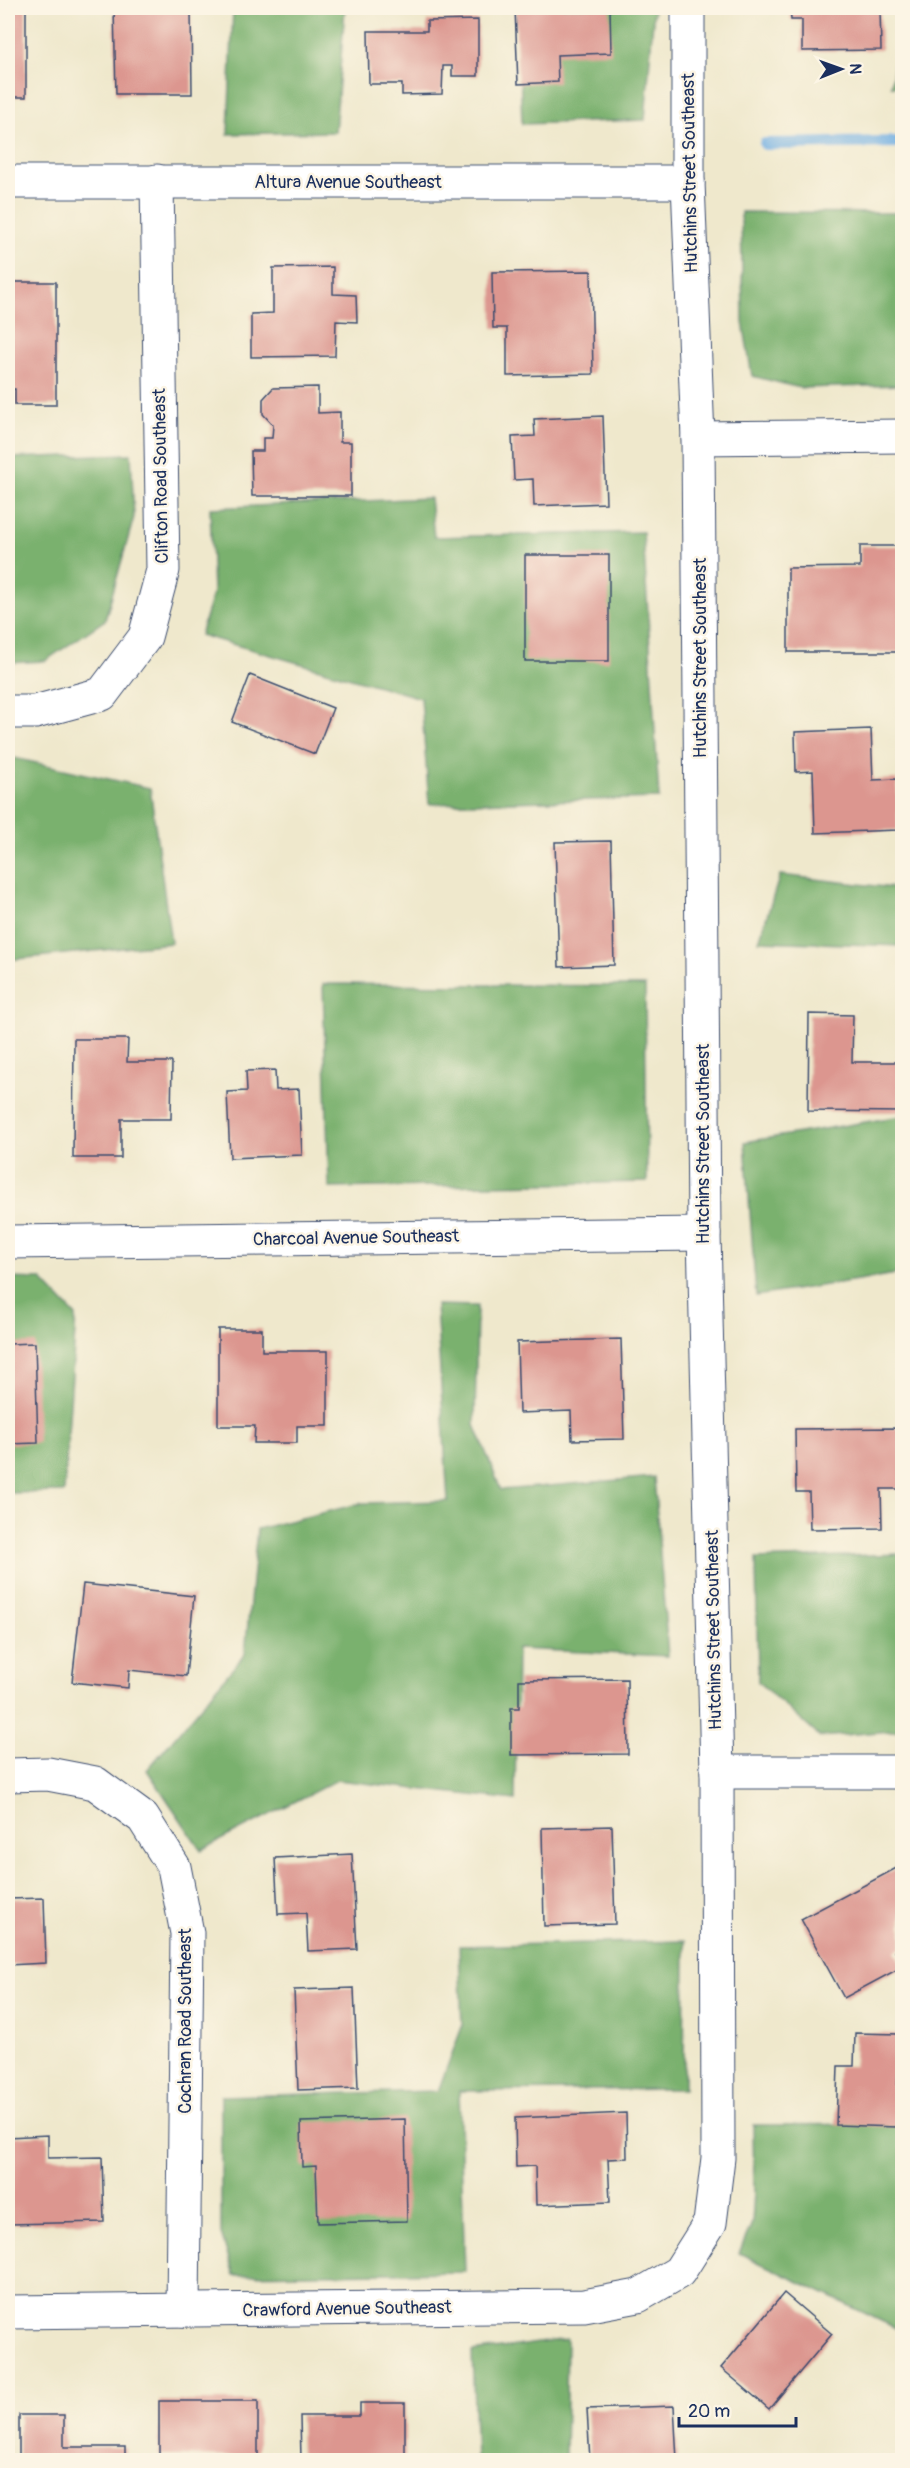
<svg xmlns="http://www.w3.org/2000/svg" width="910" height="2468" font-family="Pangolin,sans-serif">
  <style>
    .forest { fill: #7ab16e; stroke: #4a7066; stroke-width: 1.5 }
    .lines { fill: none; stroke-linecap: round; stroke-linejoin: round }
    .stream { stroke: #6faee2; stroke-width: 12 }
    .building { fill: #dc968f }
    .street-casing { stroke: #3b4b6e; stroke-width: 35 }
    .street { stroke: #fff; stroke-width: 33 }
    .labels { text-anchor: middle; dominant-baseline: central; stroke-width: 5; stroke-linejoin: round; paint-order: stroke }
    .street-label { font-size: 18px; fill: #1b2f5e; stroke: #fcf5e5 }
  </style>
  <rect width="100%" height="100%" fill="#fcf5e5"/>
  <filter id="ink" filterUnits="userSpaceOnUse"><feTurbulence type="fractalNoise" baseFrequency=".0167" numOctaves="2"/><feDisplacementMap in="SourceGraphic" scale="12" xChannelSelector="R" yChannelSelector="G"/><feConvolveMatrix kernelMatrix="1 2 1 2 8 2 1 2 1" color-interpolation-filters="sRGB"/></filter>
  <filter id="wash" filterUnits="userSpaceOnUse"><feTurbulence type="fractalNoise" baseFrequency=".008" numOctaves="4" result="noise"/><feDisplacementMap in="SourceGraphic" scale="24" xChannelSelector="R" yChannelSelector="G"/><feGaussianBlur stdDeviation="1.35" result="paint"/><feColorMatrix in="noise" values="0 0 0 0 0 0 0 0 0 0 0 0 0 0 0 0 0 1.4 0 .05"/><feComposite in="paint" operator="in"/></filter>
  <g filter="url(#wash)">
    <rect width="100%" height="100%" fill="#efe8cc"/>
    <g class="forest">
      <path d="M233,8H345L335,132L228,134Z"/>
      <path d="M518,8H654L645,120L522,124Z"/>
      <path d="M902,17V87L891,86Z"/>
      <path d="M741,212L902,213V385L800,388L752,376L743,322Z"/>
      <path d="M131,454L134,517L105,620L45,661L8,663V458Z"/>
      <path d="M430,498L434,537L643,532L659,798L429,804L421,698L200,635L213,592L210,508Z"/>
      <path d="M14,758L150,788L171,943L8,960V761Z"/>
      <path d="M780,875L902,889V946L759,941Z"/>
      <path d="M323,984L645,986L647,1182L329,1188Z"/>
      <path d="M902,1116V1273L756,1296L745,1142Z"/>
      <path d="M8,1278L41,1279L76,1316L64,1492L8,1493Z"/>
      <path d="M436,1305L477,1306L475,1425L501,1490L654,1477L668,1656L517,1649L515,1800L337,1780L201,1850L147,1770L245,1654L257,1529L362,1503L448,1501Z"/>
      <path d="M902,1554V1730L820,1737L758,1682L756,1559Z"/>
      <path d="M685,1941L684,2089L459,2091L465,2272L234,2275L221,2234V2096L438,2091L462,2027L459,1946Z"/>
      <path d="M902,2124V2331L739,2253L752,2223L754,2192L753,2125Z"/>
      <path d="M567,2339L565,2460H476L472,2352Z"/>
    </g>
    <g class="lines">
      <path class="stream" d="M765,144L902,142"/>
    </g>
    <g id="blocks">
      <g class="building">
        <rect x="8" y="8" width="18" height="89"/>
        <path d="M114,8H191L192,94H116Z"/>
        <path d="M515,8H610L611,53L557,55L558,82L518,84Z"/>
        <path d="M790,8H880L881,50L802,51V20H791Z"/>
        <path d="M478,20V76H452V66H443L442,94L402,95V84H369L368,31H427V21Z"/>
        <path d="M333,267V294L356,295L357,322L336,321L335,356L251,357V314L273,313V268Z"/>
        <path d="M591,271L593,374L507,376V328H493L492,272Z"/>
        <path d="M8,282H56V405H15V389H8Z"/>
        <path d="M318,387V413L340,412V442H351V496H252L251,451H263V438H272L273,425L263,414V399L273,388Z"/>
        <path d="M603,416L606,503L534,506L533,479L514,480L512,437L535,436L534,419Z"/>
        <path d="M860,546H902V652H788V568L860,567Z"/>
        <rect x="525" y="555" width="84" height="106"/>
        <path d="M250,675L333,708L315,754L232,722Z"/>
        <path d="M871,729L873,780L897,779L898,830L815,833L813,771L796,772L795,732Z"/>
        <path d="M611,841L614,965L559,967L555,842Z"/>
        <path d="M809,1014L853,1015L852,1062H902V1112L808,1111Z"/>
        <path d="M74,1039H128L127,1062H172L171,1119H121V1158H73Z"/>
        <path d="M275,1070L276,1090L299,1089L302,1155L230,1158L227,1092L247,1091L246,1071Z"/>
        <path d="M218,1329H262V1351H328V1426H297V1443H254L255,1426H218Z"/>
        <path d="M621,1339L624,1439L572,1440L571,1411L519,1413L517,1342Z"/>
        <path d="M35,1343L38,1443L8,1444V1344Z"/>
        <path d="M902,1428V1489H881L882,1528L810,1529L809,1492H796L795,1429Z"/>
        <path d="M83,1584L194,1596L186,1676L129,1670L128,1688L72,1682Z"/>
        <path d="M627,1679L628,1754L511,1755V1708H519V1680Z"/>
        <path d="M612,1826L615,1924L544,1926L542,1828Z"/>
        <path d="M352,1854L357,1949L308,1951L306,1913L278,1914L275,1858Z"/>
        <path d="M902,1865V1947L895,1951L902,1967L844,1998L801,1919Z"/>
        <path d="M44,1898L46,1963L8,1965V1899Z"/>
        <path d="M354,1988L358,2088L298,2090L294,1990Z"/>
        <path d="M855,2033L899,2034L896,2127L836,2125L838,2066H854Z"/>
        <path d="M626,2113L627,2158L608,2159L610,2202L536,2205L535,2166L516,2167L515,2118Z"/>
        <path d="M405,2119L407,2221L318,2223L316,2166L302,2167L301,2122Z"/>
        <path d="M48,2135V2158L102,2157L104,2222L8,2224V2137Z"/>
        <path d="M784,2293L832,2334L769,2409L721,2368Z"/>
        <path d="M159,2401H258V2457L159,2456Z"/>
        <path d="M360,2403H405V2460H301L300,2416H360Z"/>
        <path d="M674,2406L677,2460H637V2458L590,2460L587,2409Z"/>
        <path d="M19,2415H64V2447H125V2460H19Z"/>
      </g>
    </g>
  </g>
  <g filter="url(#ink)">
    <use href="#blocks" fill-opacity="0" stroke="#3b4b6e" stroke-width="1.5"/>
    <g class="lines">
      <defs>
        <g id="street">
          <path d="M8,182H688"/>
          <path d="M698,438L902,436"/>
          <path d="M8,712H35L102,694L145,637L163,570L157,181"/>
          <path d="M8,1242L704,1234"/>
          <path d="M717,1772H902"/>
          <path d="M8,1775L48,1774L95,1783L143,1818L174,1867L187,1933L183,2310"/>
          <path d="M8,2312L584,2306L638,2296L679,2272L710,2223L718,2158L717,1772L704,1234L698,438L688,182V8"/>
        </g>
      </defs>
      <use href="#street" class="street-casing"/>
      <use href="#street" class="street"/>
    </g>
  </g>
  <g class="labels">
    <g class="street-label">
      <text transform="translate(690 173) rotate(-91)">Hutchins Street Southeast</text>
      <text x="348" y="182">Altura Avenue Southeast</text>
      <text transform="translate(161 476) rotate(-91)">Clifton Road Southeast</text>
      <text transform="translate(700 658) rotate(-90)">Hutchins Street Southeast</text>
      <text transform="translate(703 1144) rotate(-90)">Hutchins Street Southeast</text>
      <text transform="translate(356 1238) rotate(-1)">Charcoal Avenue Southeast</text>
      <text transform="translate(714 1630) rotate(-91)">Hutchins Street Southeast</text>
      <text transform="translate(185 2021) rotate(-90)">Cochran Road Southeast</text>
      <text transform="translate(347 2309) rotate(-1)">Crawford Avenue Southeast</text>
    </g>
  </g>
  <rect width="910" height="2468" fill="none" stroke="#fcf5e5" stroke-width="30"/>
  <g transform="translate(841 69) rotate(89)" stroke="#fcf5e5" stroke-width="4.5" paint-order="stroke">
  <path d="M0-4.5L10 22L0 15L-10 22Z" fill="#1b2f5e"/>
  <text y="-9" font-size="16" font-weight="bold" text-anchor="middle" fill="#1b2f5e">N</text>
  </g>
  <path d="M679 2417v9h117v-9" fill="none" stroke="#1b2f5e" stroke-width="3"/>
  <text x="688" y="2417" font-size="18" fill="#1b2f5e" stroke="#fcf5e5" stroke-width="4.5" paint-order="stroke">20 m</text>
</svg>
